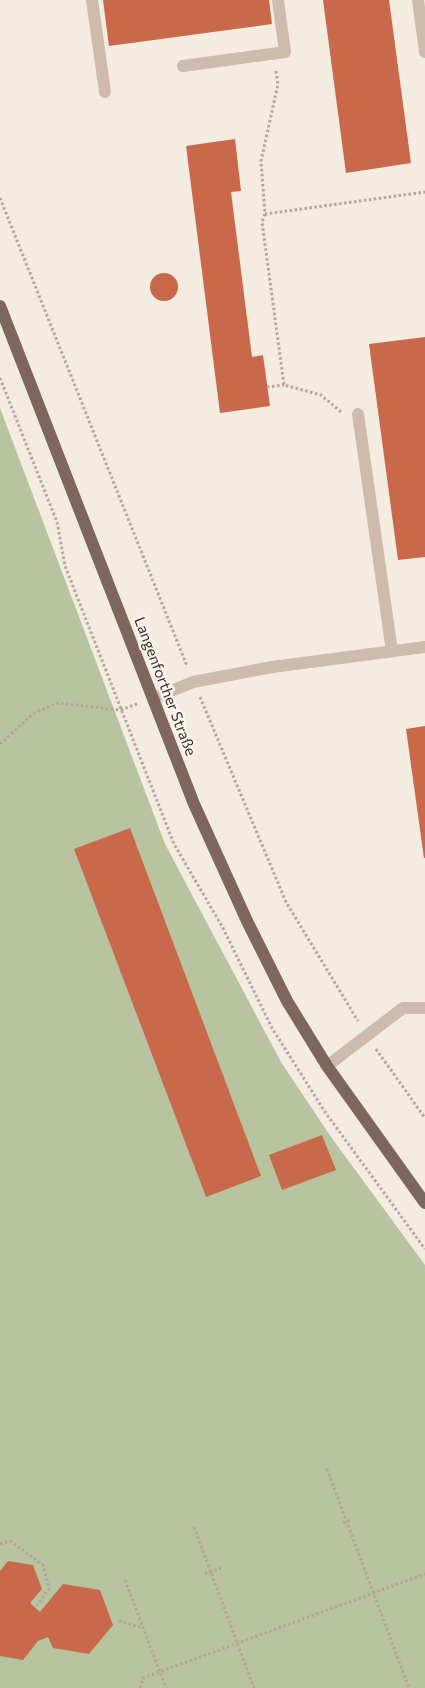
<svg xmlns="http://www.w3.org/2000/svg" width="425" height="1688" font-family="Commissioner,sans-serif">
  <style>
    .green { fill: #b8c4a0 }
    .building { fill: #c8694b }
    .lines { fill: none; stroke-linecap: round; stroke-linejoin: round }
    .path { stroke: #b9a596; stroke-width: 3; stroke-dasharray: 2.5 2.5; stroke-linecap: butt }
    .minor { stroke: #cdbbac; stroke-width: 12 }
    .major { stroke: #7d675c; stroke-width: 12 }
    .labels { text-anchor: middle; dominant-baseline: central; stroke-width: 5; stroke-linejoin: round; paint-order: stroke }
    .street-label { font-size: 15px; fill: #3b302b; stroke: #fbf5ee }
  </style>
  <rect width="100%" height="100%" fill="#f4ebe1"/>
  <path class="green" d="M0,408L165,844L281,1062L331,1137L425,1265V1688H0Z"/>
  <g class="building">
    <path d="M103,0H269L272,24L109,46Z"/>
    <path d="M323,0H389L411,163L346,173Z"/>
    <path d="M235,139L241,191L231,192L252,357L263,355L270,406L220,413L186,146Z"/>
    <circle cx="164" cy="287" r="14"/>
    <path d="M425,337V557L398,560L369,344Z"/>
    <path d="M425,726V858H424L406,729Z"/>
    <path d="M130,828L261,1176L206,1197L74,849Z"/>
    <path d="M322,1135L336,1170L282,1190L269,1155Z"/>
    <path d="M8,1561L33,1565L42,1589L30,1603L40,1612L63,1584L100,1590L113,1625L89,1654L53,1648L48,1637L38,1641L23,1660L0,1656V1571Z"/>
  </g>
  <g class="lines">
    <g class="path">
      <path d="M276,71L278,84L261,161L265,214L425,192"/>
      <path d="M0,198L187,666"/>
      <path d="M265,214L262,222L284,385L321,395L341,412"/>
      <path d="M0,378L57,522L65,566L174,844L223,928L272,1028L325,1112L425,1249"/>
      <path d="M267,387L284,385"/>
      <path d="M200,697L286,902L358,1021"/>
      <path d="M0,744L33,714L57,703L120,710L137,704"/>
      <path d="M376,1049L425,1118"/>
      <path d="M327,1469L409,1688"/>
      <path d="M343,1523L351,1520"/>
      <path d="M194,1527L254,1688"/>
      <path d="M0,1544L10,1541L43,1565L49,1589L37,1605"/>
      <path d="M205,1574L221,1568"/>
      <path d="M125,1580L166,1688"/>
      <path d="M119,1621L143,1628"/>
      <path d="M140,1688L143,1678L425,1574"/>
    </g>
    <g class="minor">
      <path d="M92,0L105,92"/>
      <path d="M418,0L425,52"/>
      <path d="M183,66L285,52L278,0"/>
      <path d="M358,414L392,651"/>
      <path d="M154,698L193,682L272,667L425,647"/>
      <path d="M327,1066L403,1008H425"/>
    </g>
    <path class="major" d="M0,306L194,804L247,921L287,1001L327,1066L425,1203"/>
  </g>
  <g class="labels">
    <g class="street-label">
      <text transform="translate(166 686) rotate(69)">Langenforther Straße</text>
    </g>
  </g>
</svg>
